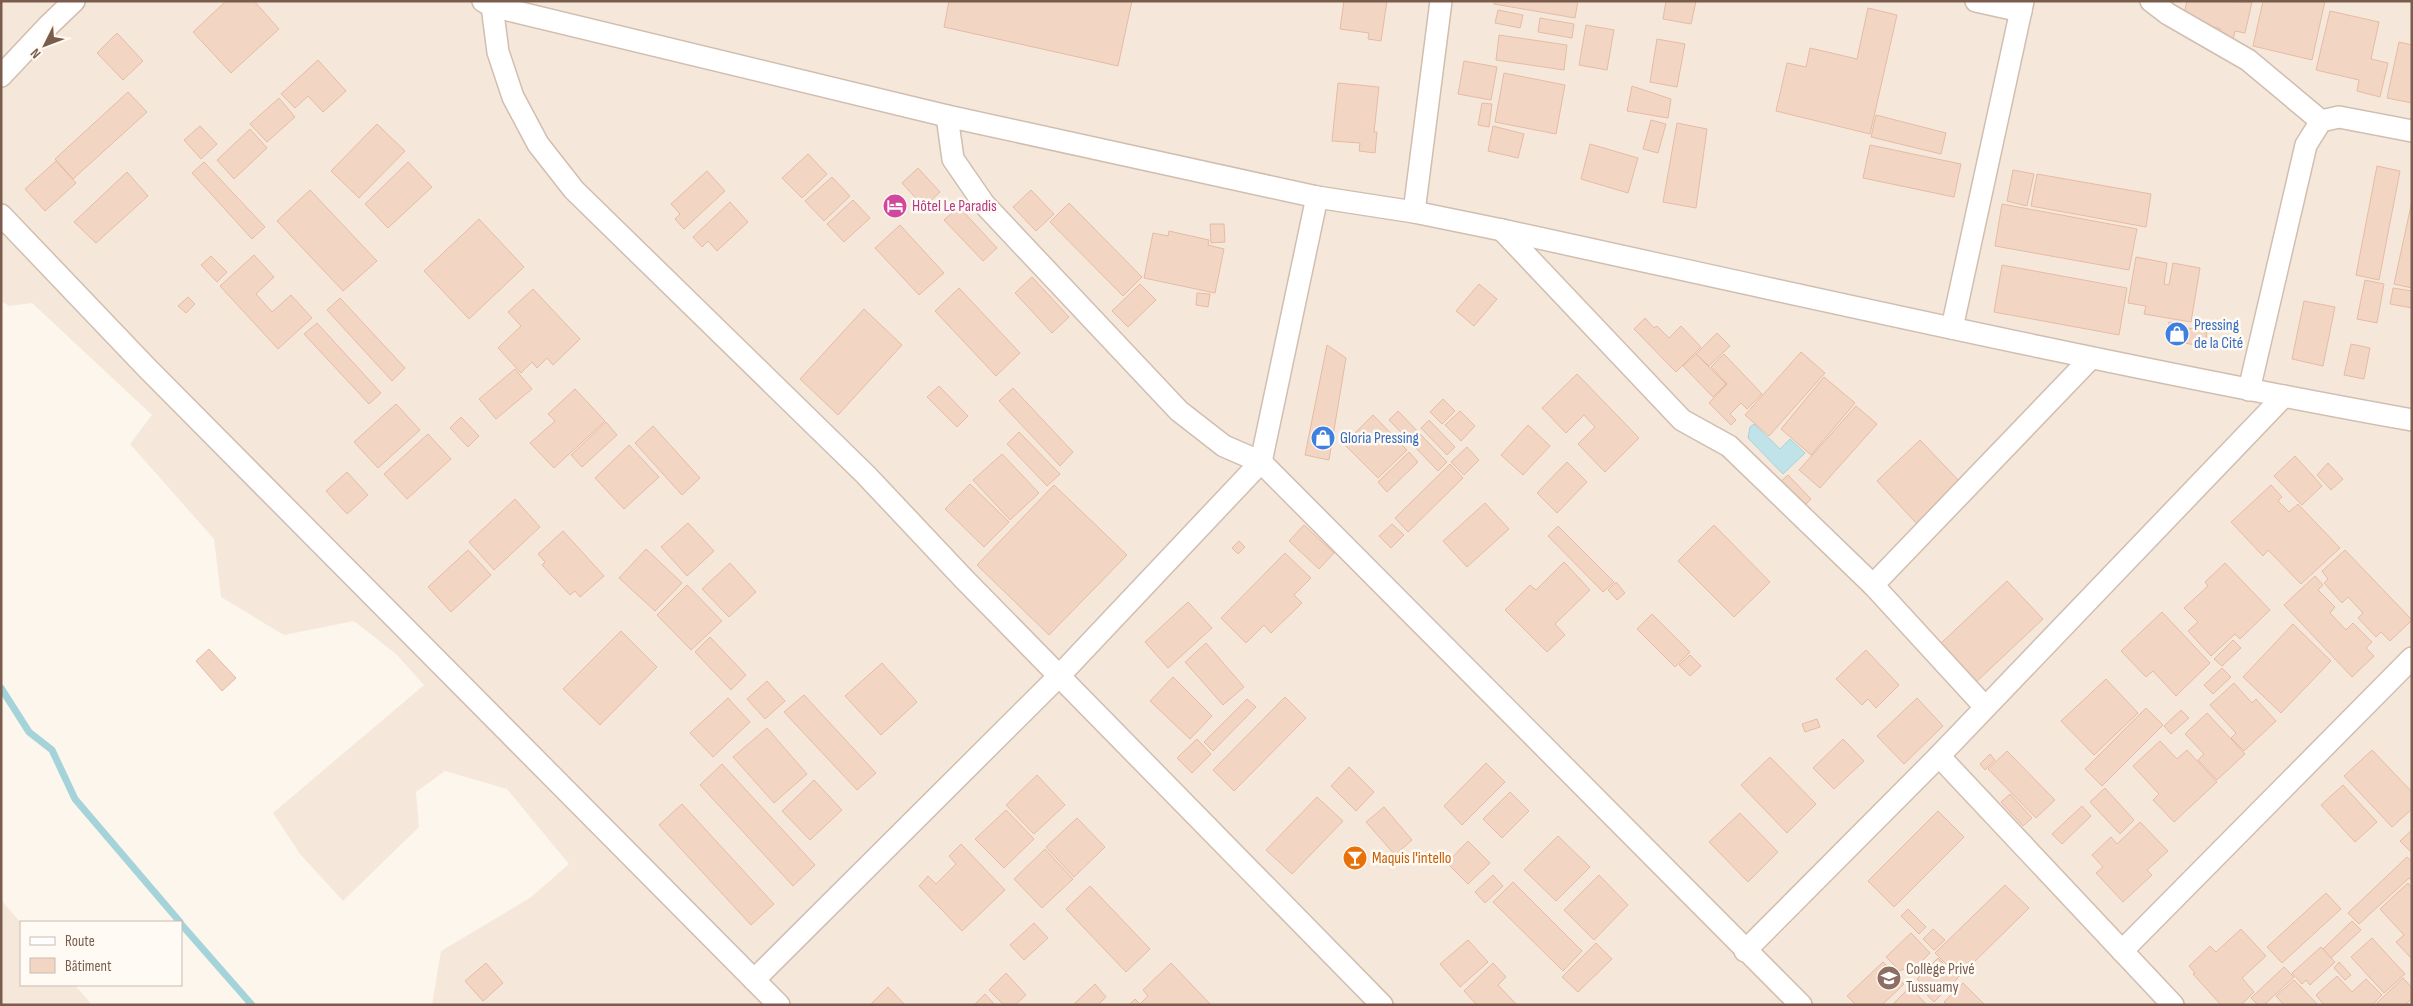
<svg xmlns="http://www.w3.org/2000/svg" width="2413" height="1006" font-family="'Sofia Sans Condensed',sans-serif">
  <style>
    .residential { fill: #f5e8da }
    .water { fill: #bfe3e8; stroke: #a5d3da }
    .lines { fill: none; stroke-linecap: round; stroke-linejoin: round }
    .stream { stroke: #a5d3da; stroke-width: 7 }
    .building { fill: #f3d5c3; stroke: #e6bba3 }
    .street-casing { stroke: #d1beb0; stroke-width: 24 }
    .street { stroke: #fff; stroke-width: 21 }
    .labels { text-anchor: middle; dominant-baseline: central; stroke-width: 5; stroke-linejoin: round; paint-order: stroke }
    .hotel-label { font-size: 16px; fill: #b23c85; stroke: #fffaf3; text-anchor: start }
    .shop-label { font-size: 16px; fill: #366cbe; stroke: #fffaf3; text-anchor: start }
    .food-label { font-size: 16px; fill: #c56008; stroke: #fffaf3; text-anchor: start }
    .education-label { font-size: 16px; fill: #785e54; stroke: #fffaf3; text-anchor: start }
  </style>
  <rect width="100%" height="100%" fill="#fdf6ec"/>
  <g class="residential">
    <path d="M1,1H2412V1005H432L441,951L530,898L569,864L507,789L445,771L416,792L419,827L343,901L300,854L273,813L424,685L396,654L354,621L284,635L221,597L214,539L130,444L152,415L32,303L9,306L1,301Z"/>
    <path d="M1,900L21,923V985H75L92,1005H1Z"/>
  </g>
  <path class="water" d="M1754,424L1780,449L1790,439L1805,453L1783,474L1748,438L1750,427Z"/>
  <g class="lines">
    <g class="stream">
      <path d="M1,688L29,732L52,750L75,799L180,922"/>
      <path d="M181,924L252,1005"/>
    </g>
  </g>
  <g class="building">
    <path d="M226,1H254L279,29L231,73L193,32Z"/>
    <path d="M949,1H1132L1118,66L944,27Z"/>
    <path d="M1344,1H1387L1381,41L1368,39L1369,33L1340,29Z"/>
    <path d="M1494,1H1578L1575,18L1494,4Z"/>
    <path d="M1666,1H1696L1691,24L1663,19Z"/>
    <path d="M2187,1L2252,2L2245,33L2235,31L2233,40L2219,36L2221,29L2183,18Z"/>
    <path d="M2263,1H2325L2312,60L2253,46Z"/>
    <path d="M1868,8L1897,15L1870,134L1776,111L1787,63L1806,67L1810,48L1857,59Z"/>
    <path d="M1498,10L1523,15L1520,28L1495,23Z"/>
    <path d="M2330,11L2379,22L2371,59L2388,63L2380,97L2357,91L2359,80L2316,70Z"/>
    <path d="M1540,18L1574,24L1572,38L1538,32Z"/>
    <path d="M1586,25L1614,30L1607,70L1579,65Z"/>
    <path d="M117,33L143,61L123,80L97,53Z"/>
    <path d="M1499,35L1567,45L1564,70L1496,60Z"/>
    <path d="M1657,39L1685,44L1677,87L1650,82Z"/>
    <path d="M2399,42L2412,45V103L2387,98Z"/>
    <path d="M318,60L346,91L323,112L308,96L295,108L281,94Z"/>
    <path d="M1464,61L1497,67L1491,100L1458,94Z"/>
    <path d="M1504,73L1565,85L1556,134L1495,122Z"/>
    <path d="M1338,83L1379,87L1374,132H1377L1375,153L1359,151L1360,143L1332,141Z"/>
    <path d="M1632,86L1671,99L1668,118L1627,111Z"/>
    <path d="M128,92L147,112L73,179L55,159Z"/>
    <path d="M279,98L295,117L267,142L250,124Z"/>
    <path d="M1482,103L1492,104L1489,127L1478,125Z"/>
    <path d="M1876,115L1946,133L1941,154L1871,137Z"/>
    <path d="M1651,120L1666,124L1658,153L1643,149Z"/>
    <path d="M1677,123L1707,129L1696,208L1663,202Z"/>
    <path d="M377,124L405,151L359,198L331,171Z"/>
    <path d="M200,126L217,144L201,159L184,140Z"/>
    <path d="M1493,126L1524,134L1518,158L1488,151Z"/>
    <path d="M250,129L267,148L234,179L217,160Z"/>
    <path d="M1590,144L1638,158L1628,193L1581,179Z"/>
    <path d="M1870,145L1961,164L1954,197L1863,178Z"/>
    <path d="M808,154L827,174L802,198L782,178Z"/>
    <path d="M56,161L76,183L45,211L25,189Z"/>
    <path d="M204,162L265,227L252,239L192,173Z"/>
    <path d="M408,162L432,187L388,228L365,204Z"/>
    <path d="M2377,166L2400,171L2379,280L2356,275Z"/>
    <path d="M918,168L940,192L924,207L902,183Z"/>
    <path d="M2013,170L2034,174L2027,206L2007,201Z"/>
    <path d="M707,171L725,191L684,229L675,219L680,214L671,204Z"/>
    <path d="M127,172L148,196L96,243L74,222Z"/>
    <path d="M2037,174L2151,194L2146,227L2031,206Z"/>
    <path d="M832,177L850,196L824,221L805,201Z"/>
    <path d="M310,190L377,261L343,291L277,221Z"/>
    <path d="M1031,190L1054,214L1036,231L1013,207Z"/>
    <path d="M853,200L870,218L844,242L827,224Z"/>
    <path d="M2412,201V288L2394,284Z"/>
    <path d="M730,202L748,222L717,251L708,241L702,247L693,237Z"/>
    <path d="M1069,203L1142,277L1123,296L1050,222Z"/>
    <path d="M2002,204L2137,229L2129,270L1995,246Z"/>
    <path d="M959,207L997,248L983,261L944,220Z"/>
    <path d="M479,219L524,267L469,319L424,271Z"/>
    <path d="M1210,224H1224L1225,242L1211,243Z"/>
    <path d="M900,225L944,273L919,295L875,248Z"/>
    <path d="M1169,231L1209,240L1208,245L1224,249L1215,293L1144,278L1153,233L1168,236Z"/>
    <path d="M254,255L274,277L256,294L272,312L291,295L312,318L278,349L220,286Z"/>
    <path d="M211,256L227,272L217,282L201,265Z"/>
    <path d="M2136,257L2167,263L2164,284L2169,285L2173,263L2200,268L2191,322L2144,314L2146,306L2128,303Z"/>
    <path d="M2002,265L2127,288L2119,335L1994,312Z"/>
    <path d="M1032,277L1069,317L1052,333L1015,293Z"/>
    <path d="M2365,280L2384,284L2377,323L2357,319Z"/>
    <path d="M1140,284L1156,300L1128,327L1112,311Z"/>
    <path d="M1479,284L1497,299L1474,326L1456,311Z"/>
    <path d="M959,288L1020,353L996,376L935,311Z"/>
    <path d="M2393,288L2412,291V308L2390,304Z"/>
    <path d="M533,289L580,339L553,365L547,358L537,368L532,362L521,373L498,348L521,326L508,312Z"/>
    <path d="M1197,293L1210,294L1208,307L1196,305Z"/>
    <path d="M188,297L195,304L186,313L178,306Z"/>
    <path d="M340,298L405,368L392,381L327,310Z"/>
    <path d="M2304,301L2335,307L2323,366L2292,359Z"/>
    <path d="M864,309L902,345L838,415L800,379Z"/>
    <path d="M1645,318L1654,328L1657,326L1669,338L1681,326L1701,347L1676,372L1634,329Z"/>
    <path d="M2169,322L2185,326L2182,341L2166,337Z"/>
    <path d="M317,323L381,393L369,404L304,334Z"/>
    <path d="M2188,328L2207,331L2205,347L2185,343Z"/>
    <path d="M1717,333L1730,346L1709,366L1696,354Z"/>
    <path d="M2351,344L2370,348L2364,379L2344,375Z"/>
    <path d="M1327,345L1346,358L1329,460L1305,455Z"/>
    <path d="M1801,352L1825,373L1769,436L1745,415Z"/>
    <path d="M1696,354L1726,384L1713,397L1683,366Z"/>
    <path d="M1724,354L1762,394L1747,409L1741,403L1730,414L1736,420L1731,425L1709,403L1727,384L1711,367Z"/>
    <path d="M515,369L532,389L496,419L479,399Z"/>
    <path d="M1577,374L1639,438L1605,472L1578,444L1595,427L1584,415L1566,433L1542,408Z"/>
    <path d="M1824,377L1855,403L1811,455L1781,429Z"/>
    <path d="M939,386L968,416L957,427L927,397Z"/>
    <path d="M1013,388L1073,452L1060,466L999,401Z"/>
    <path d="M575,389L605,421L554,468L530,443L555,421L548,414Z"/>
    <path d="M1443,399L1455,411L1442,424L1430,412Z"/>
    <path d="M396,404L420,430L378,468L354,442Z"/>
    <path d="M1856,406L1877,424L1820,488L1799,470Z"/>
    <path d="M1398,411L1447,462L1438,471L1389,420Z"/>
    <path d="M1460,411L1475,426L1461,441L1445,425Z"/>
    <path d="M1373,415L1407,450L1378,478L1344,444Z"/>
    <path d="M461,417L479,436L468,447L450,428Z"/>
    <path d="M1429,420L1455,447L1447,455L1421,428Z"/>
    <path d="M606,422L617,435L582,467L571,455Z"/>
    <path d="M1528,425L1550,446L1523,475L1501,455Z"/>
    <path d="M653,426L700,478L682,495L635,443Z"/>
    <path d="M1019,432L1060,474L1047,486L1007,444Z"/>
    <path d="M428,434L451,459L407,499L384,474Z"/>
    <path d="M1920,440L1961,483L1918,525L1877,481Z"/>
    <path d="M629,445L659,477L624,509L595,478Z"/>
    <path d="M1467,447L1479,460L1464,475L1451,462Z"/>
    <path d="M1409,452L1418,462L1387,492L1378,482Z"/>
    <path d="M1002,454L1039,493L1010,520L973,480Z"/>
    <path d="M2295,456L2322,486L2302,505L2274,476Z"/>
    <path d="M1567,462L1587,482L1557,513L1537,493Z"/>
    <path d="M2328,463L2343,479L2331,490L2317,475Z"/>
    <path d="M1450,464L1463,478L1408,532L1395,518Z"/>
    <path d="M347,472L368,495L347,514L326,491Z"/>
    <path d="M1788,475L1811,499L1802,508L1778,484Z"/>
    <path d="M970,484L1009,522L984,547L945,509Z"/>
    <path d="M1054,485L1127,555L1049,635L977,565Z"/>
    <path d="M2271,485L2282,497L2278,501L2289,512L2298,504L2340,548L2301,584L2268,550L2263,556L2231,522Z"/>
    <path d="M515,499L540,527L494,570L469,542Z"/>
    <path d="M1485,503L1509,529L1467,567L1443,541Z"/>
    <path d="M688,523L714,551L687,576L661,547Z"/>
    <path d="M1392,524L1404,535L1391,548L1379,536Z"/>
    <path d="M1304,525L1334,553L1319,569L1289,541Z"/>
    <path d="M1714,525L1770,582L1734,617L1678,561Z"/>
    <path d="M1558,526L1614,582L1603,592L1548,536Z"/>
    <path d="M563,531L604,576L580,597L575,591L570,595L542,565L545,562L538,554Z"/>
    <path d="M1239,541L1245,547L1238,554L1232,548Z"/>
    <path d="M646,549L682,583L655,611L619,578Z"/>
    <path d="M468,550L491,575L451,612L428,587Z"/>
    <path d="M2345,550L2412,620L2390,641L2381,632L2376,637L2358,618L2363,613L2348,597L2342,603L2324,583L2328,579L2322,571Z"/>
    <path d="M1285,553L1311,578L1294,595L1302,603L1271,633L1264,625L1246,643L1221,618Z"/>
    <path d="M1564,562L1590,590L1555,624L1565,635L1547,652L1505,610L1530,585L1536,590Z"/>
    <path d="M730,563L756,592L729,617L702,589Z"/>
    <path d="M2225,563L2270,610L2240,639L2235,634L2211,656L2188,631L2198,622L2184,608L2208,586L2205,582Z"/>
    <path d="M2315,576L2323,585L2318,590L2335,607L2330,613L2346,630L2353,623L2372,642L2366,648L2374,656L2352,677L2284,605Z"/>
    <path d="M2007,581L2043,619L1974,684L1938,646Z"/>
    <path d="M1616,582L1625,593L1617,600L1608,590Z"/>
    <path d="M687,585L722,621L691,650L657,615Z"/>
    <path d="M1188,602L1212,628L1168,668L1145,642Z"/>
    <path d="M2162,612L2210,663L2176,696L2153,671L2146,677L2121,651Z"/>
    <path d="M1652,614L1690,652L1675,667L1637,629Z"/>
    <path d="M2293,624L2331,661L2281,713L2243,677Z"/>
    <path d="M621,631L657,667L600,725L563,689Z"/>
    <path d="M710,637L746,675L731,690L695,652Z"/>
    <path d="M2233,640L2241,648L2222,666L2214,659Z"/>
    <path d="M1206,643L1244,687L1223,705L1185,662Z"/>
    <path d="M209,649L236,678L222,691L196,661Z"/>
    <path d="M1866,650L1899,685L1876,708L1868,699L1862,705L1836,679Z"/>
    <path d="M1690,655L1701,666L1690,676L1679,665Z"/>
    <path d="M882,663L917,702L881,735L845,696Z"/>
    <path d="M2222,668L2231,677L2213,694L2204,685Z"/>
    <path d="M1173,677L1212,716L1190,739L1150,701Z"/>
    <path d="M2106,679L2138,713L2094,755L2061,721Z"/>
    <path d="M767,681L785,701L765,719L747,699Z"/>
    <path d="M2234,683L2252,703L2256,699L2276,721L2244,751L2231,738L2236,733L2210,705Z"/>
    <path d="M804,695L876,773L857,790L784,712Z"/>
    <path d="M1285,697L1306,718L1234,791L1213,770Z"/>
    <path d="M728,698L750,722L713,757L690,733Z"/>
    <path d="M1917,698L1943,726L1904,764L1877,736Z"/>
    <path d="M1247,699L1256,707L1213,751L1204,742Z"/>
    <path d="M2146,708L2163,725L2102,786L2085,769Z"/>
    <path d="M2181,710L2189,718L2171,734L2164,726Z"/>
    <path d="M2207,713L2245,754L2217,780L2198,760L2204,754L2185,734Z"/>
    <path d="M1817,719L1820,727L1805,732L1802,724Z"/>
    <path d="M767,728L807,774L774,803L733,757Z"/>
    <path d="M1197,739L1211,754L1192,773L1177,758Z"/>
    <path d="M1843,739L1864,761L1834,789L1813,768Z"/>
    <path d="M2160,741L2177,759L2187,750L2217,782L2174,822L2153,800L2159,794L2133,766Z"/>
    <path d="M2372,750L2412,792V809L2392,827L2344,776Z"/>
    <path d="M2007,751L2055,800L2036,818L1988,769Z"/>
    <path d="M1990,754L1995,760L1985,770L1980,764Z"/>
    <path d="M1770,757L1816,804L1787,833L1741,785Z"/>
    <path d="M1486,763L1505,782L1462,825L1444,806Z"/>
    <path d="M722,764L815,865L793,886L700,785Z"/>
    <path d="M1349,767L1374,792L1356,811L1331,786Z"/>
    <path d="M1037,775L1065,805L1034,834L1006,805Z"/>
    <path d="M814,780L842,810L810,840L782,811Z"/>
    <path d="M2343,785L2377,822L2355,842L2321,805Z"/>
    <path d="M2105,788L2134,820L2120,834L2090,802Z"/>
    <path d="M1510,792L1529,811L1502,838L1483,819Z"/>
    <path d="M2010,794L2032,818L2023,826L2001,802Z"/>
    <path d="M1317,797L1343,821L1292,874L1266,850Z"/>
    <path d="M682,804L774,904L751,925L659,825Z"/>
    <path d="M2082,806L2091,816L2062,844L2052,834Z"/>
    <path d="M1384,807L1412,840L1395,855L1366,822Z"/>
    <path d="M1006,810L1034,839L1004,868L975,839Z"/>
    <path d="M1938,811L1964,837L1894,907L1868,881Z"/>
    <path d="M1740,813L1778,852L1748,882L1709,842Z"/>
    <path d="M1077,818L1105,847L1074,877L1046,847Z"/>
    <path d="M2140,822L2168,851L2147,870L2152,875L2123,902L2096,873L2103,867L2092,855L2111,837L2117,844Z"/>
    <path d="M2412,830V853L2400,841Z"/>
    <path d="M1558,836L1590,867L1556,901L1524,870Z"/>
    <path d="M1468,841L1490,863L1468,884L1447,863Z"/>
    <path d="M961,844L1005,890L962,931L919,886L928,876L936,884L956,864L949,856Z"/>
    <path d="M1045,849L1073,879L1042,908L1014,879Z"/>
    <path d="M2407,857L2412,862V881L2409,878L2359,924L2348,913Z"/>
    <path d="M1493,875L1503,886L1485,903L1475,892Z"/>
    <path d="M1599,875L1628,905L1594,940L1564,910Z"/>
    <path d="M1513,882L1582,951L1563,971L1493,902Z"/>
    <path d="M2408,883L2412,888V959L2396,942L2404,935L2380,909Z"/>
    <path d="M2005,885L2029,908L1959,977L1935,953Z"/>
    <path d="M1090,886L1150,949L1126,972L1066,909Z"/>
    <path d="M2326,893L2341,909L2282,963L2267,947Z"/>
    <path d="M1908,909L1926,927L1919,934L1901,916Z"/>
    <path d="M2352,921L2361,930L2331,958L2323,949Z"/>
    <path d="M1034,923L1048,938L1024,960L1010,945Z"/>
    <path d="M1933,929L1945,940L1934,950L1923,939Z"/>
    <path d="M2241,929L2266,956L2242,978L2254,992L2241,1005H2221L2193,974L2195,973L2189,966L2210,946L2216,952Z"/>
    <path d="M1911,933L1930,953L1909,974L1903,969L1900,971L1886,957Z"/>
    <path d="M2372,938L2405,974L2384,993L2351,957Z"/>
    <path d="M1468,940L1488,962L1460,987L1440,964Z"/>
    <path d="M1596,943L1612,959L1578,992L1562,977Z"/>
    <path d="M2321,947L2335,962L2310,985L2306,980L2302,984L2292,973Z"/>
    <path d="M1938,958L1958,978L1934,1002L1920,988L1923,985L1917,979Z"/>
    <path d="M1883,962L1904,984L1882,1005H1856L1847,996Z"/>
    <path d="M2339,962L2351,975L2345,980L2334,968Z"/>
    <path d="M486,963L503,983L483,1001L465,981Z"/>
    <path d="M1171,963L1211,1005H1129L1135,999L1140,1004L1148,996L1143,990Z"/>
    <path d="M1493,963L1506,977L1498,985L1517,1005H1477L1464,991Z"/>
    <path d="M2284,967L2294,977L2264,1005H2258L2251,998Z"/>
    <path d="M1006,973L1026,995L1015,1005H1004L989,990Z"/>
    <path d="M2337,976L2352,992L2366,979L2382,995L2372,1005H2324L2316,995Z"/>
    <path d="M2403,978L2412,988V998L2405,1005H2378L2377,1003Z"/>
    <path d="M2294,980L2318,1005H2284L2276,996Z"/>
    <path d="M1963,983L1985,1005H1947L1944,1002Z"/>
    <path d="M1095,984L1106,997L1098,1005H1073Z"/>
    <path d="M888,987L905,1005H870Z"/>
    <path d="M1910,987L1927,1005H1892Z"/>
    <path d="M985,994L995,1005H974Z"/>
  </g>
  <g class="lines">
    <defs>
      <g id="street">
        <path d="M483,1L492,6L947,116L1317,197L1414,212L1502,230C1805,296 2107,365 2412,420"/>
        <path d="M1976,1L2021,11"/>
        <path d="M2151,1L2168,14L2248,60L2321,121"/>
        <path d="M492,6L498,52L513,97L538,144L574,190L866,475L964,579L1382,1005"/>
        <path d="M1,76L48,26L74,1"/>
        <path d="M947,116L953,159L984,204L1179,411L1224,446L1261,462L1801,1005"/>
        <path d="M1414,212L1441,1"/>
        <path d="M1,215L147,368L779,1005"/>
        <path d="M1502,230L1682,420L1729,446L1873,585L1985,707"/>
        <path d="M1952,328L2023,1"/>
        <path d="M2249,390L2306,145L2321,121L2339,117L2412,131"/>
        <path d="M1873,585L2091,358"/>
        <path d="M1939,756L2173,1005"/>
        <path d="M1745,951L1939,756L2284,396"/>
        <path d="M2122,951L2412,658"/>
        <path d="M754,980L1059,676L1261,462L1317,197"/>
      </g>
    </defs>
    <use href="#street" class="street-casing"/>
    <use href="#street" class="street"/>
  </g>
  <defs>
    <symbol id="hotel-disc" viewBox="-11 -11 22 22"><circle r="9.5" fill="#d1479c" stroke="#fffaf3"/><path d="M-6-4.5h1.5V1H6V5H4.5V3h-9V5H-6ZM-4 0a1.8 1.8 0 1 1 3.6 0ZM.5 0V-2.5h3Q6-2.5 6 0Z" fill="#fff"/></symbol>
    <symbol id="shop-disc" viewBox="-11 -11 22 22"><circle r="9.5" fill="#3f7fe0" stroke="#fffaf3"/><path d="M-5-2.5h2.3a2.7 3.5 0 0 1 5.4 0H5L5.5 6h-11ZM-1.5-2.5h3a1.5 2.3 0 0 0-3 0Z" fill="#fff"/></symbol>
    <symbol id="bar-disc" viewBox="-11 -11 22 22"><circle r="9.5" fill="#e8710a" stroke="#fffaf3"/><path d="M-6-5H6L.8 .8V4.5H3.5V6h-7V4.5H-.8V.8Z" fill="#fff"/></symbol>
    <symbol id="school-disc" viewBox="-11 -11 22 22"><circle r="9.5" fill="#8d6e63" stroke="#fffaf3"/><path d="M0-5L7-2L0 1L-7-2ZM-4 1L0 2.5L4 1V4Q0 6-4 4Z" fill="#fff"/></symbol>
  </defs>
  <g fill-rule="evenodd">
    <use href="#hotel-disc" x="881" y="192" width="28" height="28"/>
    <use href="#shop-disc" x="2163" y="320" width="28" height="28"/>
    <use href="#shop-disc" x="1309" y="424" width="28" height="28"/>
    <use href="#bar-disc" x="1341" y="844" width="28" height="28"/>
    <use href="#school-disc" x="1875" y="964" width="28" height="28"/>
  </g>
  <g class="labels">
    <g class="hotel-label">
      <text x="912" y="206">Hôtel Le Paradis</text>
    </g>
    <g class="shop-label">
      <text x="2194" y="325">Pressing<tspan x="2194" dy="18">de la Cité</tspan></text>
      <text x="1340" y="438">Gloria Pressing</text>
    </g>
    <g class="food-label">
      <text x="1372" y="858">Maquis l'intello</text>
    </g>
    <g class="education-label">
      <text x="1906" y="969">Collège Privé<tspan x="1906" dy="18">Tussuamy</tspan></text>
    </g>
  </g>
  <rect width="2413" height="1006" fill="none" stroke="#7a5c4d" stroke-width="5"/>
  <rect x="20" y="921" width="162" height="65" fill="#fffaf3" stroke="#cabbb1"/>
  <rect x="30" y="937" width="25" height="8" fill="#ffffff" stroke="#cabbb1"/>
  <text x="65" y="946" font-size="15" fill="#7a5c4d">Route</text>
  <rect x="30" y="958" width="25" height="15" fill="#f3d5c3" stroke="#cabbb1"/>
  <text x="65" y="971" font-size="15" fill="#7a5c4d">Bâtiment</text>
  <g transform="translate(45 45) rotate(228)" stroke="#fffaf3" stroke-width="4" paint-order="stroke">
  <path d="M0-4L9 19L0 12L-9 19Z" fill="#7a5c4d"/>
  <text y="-8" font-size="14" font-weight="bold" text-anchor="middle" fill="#7a5c4d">N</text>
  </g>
</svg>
